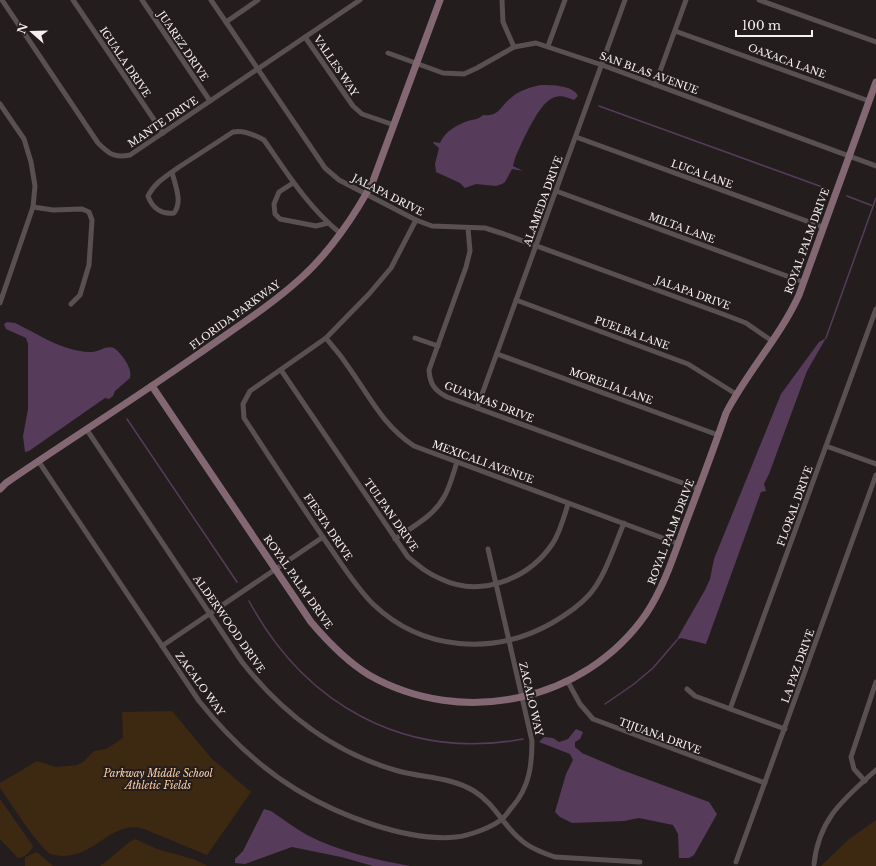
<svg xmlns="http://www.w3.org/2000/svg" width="876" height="866" font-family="'Libre Baskerville',serif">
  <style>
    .green { fill: #3d2812 }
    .water { fill: #563b5a }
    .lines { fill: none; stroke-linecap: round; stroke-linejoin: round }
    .stream { stroke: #563b5a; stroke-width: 1.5 }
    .street { stroke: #595051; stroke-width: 5 }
    .secondary { stroke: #836873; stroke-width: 7 }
    .labels { text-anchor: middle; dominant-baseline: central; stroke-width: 4; stroke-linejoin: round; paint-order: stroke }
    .street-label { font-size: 10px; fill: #f5efef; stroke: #241d1d }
    .park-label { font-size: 10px; font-style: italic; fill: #fed2a8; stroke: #241d1d }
  </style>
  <rect width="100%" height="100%" fill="#241d1d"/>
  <g class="green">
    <path d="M172,711L212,759L251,792L207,855L144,829C108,818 93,866 50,854C34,841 13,806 0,788V783L37,761L56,767L77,765L83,762L94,751L106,749L123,738L122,712Z"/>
    <path d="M0,799L33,846C30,853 25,857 18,858L0,839Z"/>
    <path d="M876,820V866H821L849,839Z"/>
    <path d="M135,839L157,849L193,859L208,866H100C112,858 122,846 135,839Z"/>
    <path d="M37,852L53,866H25V857Z"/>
  </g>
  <g class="water">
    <path d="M541,85C552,85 573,85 578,96L574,100C568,98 562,95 555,97C539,101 522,143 515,158L513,166L523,171L512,169L505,182L502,184L496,186L476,184L465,188L460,183L436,172L435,164L439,148L433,143L434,142L440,143C445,131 457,125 468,121C474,119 478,120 483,115C500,117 500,106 512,97C520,90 531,87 541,85Z"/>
    <path d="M7,322L15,323C40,335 62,351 90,352C99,353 104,345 114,348C121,353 133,368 130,378L115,391L113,396L109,399L105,398L29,451L25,452L23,436L28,409V344L26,338L6,329L4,324Z"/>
    <path d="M826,338L807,371L769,474L764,484L766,491L761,492L706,644L681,638L677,640L678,637L705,590L710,579L714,559L781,394L819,342Z"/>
    <path d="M576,729L583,732L580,739L575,742V747L582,753L622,770L709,802L717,814L694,855L689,858H679L678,834L673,825L639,818L624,821L572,823L560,817L555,812L566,774L573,760L570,754L539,742L544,737L553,738L559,742L568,739Z"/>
    <path d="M264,809L271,811C283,819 295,828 307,835C338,851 376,860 410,866H373L341,857L292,847L245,864L235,863V859L243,851Z"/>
  </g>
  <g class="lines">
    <g class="stream">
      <path d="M599,106L825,188"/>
      <path d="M847,196L873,206"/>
      <path d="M826,338L876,198"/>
      <path d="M127,419L237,582"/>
      <path d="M249,601C305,705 405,761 523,739"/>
      <path d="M605,704L634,684L653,668L677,640"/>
    </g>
    <g class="street">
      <path d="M2,0L98,143C109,154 114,158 130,155L360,0"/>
      <path d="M73,0L163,133"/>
      <path d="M142,0L210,101"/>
      <path d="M211,0L325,168L339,180L416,220L432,226L485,228L504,234L728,316L746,323L772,341"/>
      <path d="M502,0L503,22L514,47"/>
      <path d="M759,0L876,42"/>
      <path d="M226,22L258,0"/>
      <path d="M675,31L869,101"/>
      <path d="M305,37L353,106L362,114L394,125"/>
      <path d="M548,46L565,0"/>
      <path d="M388,53L443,73L464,74L477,68L514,47L536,43L602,65L876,166"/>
      <path d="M655,85L686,0"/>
      <path d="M0,104L24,139L31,162L35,186L33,207L0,303"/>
      <path d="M576,137L823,227"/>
      <path d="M172,172C175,185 183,202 174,213C162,215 152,208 148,196C155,182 167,176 179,167L233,132C243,130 255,135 264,140C287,173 308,207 340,233"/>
      <path d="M293,183L279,192L274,204L275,214L280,219L316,226L328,223"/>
      <path d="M556,191L803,282"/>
      <path d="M33,207L53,210L82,209L89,212L92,220L89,265L80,295L71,304"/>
      <path d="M416,220L391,268L369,294L326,338L250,391L243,404L244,418C272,461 300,504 329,546C343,566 356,587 373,604C422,651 494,656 552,623C564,616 578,607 588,596C605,578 614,546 624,523"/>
      <path d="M468,228L470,251L466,267L429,370C430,384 434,390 447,397L699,489"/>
      <path d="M516,300L688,364L736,394"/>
      <path d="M326,338C333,347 341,355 347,365C369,395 382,425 414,446L679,544"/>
      <path d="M415,338L438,346"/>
      <path d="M497,354L718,435"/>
      <path d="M281,370L408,557C419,566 428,574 441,579C481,598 529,579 553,543C560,532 564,517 568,504"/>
      <path d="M477,408L625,0"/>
      <path d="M87,430L242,662C283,714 334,753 398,771C424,778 451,777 474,791C494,803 503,825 520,839C529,848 543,853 555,857L640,862"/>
      <path d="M826,446L876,464"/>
      <path d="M39,462L199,701C227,736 259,767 297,790C338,815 407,842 456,837C468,836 494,827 503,818C507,815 509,810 513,806C529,787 532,766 532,741L488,549"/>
      <path d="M395,539C412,527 434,516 444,497C450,487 453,474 457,462"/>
      <path d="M162,646L323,537"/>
      <path d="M568,682L580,704L593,719L765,783"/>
      <path d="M687,689L695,696L785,729"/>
      <path d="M730,709L876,309"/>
      <path d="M865,781L854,769L851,757L876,682"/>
      <path d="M736,862L876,475"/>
      <path d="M814,864C819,818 844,799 876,770"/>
    </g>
    <g class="secondary">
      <path d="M152,386L311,622C328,642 346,661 369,675C462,728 585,702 646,614C664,587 674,555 685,525C699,488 713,451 726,413C747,372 780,337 799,295L876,82"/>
      <path d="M0,489L6,483C69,440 134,399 197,355C232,330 269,307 301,278C329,253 356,214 373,181L440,0"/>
    </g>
  </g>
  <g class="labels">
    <g class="street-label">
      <text transform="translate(183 46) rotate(56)">JUAREZ DRIVE</text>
      <text transform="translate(787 61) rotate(20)">OAXACA LANE</text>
      <text transform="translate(125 62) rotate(56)">IGUALA DRIVE</text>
      <text transform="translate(336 66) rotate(56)">VALLES WAY</text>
      <text transform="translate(649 73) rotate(20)">SAN BLAS AVENUE</text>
      <text transform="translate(163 122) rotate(-34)">MANTE DRIVE</text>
      <text transform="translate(702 174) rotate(20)">LUCA LANE</text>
      <text transform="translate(388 195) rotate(27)">JALAPA DRIVE</text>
      <text transform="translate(543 201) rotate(-70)">ALAMEDA DRIVE</text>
      <text transform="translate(682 228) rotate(20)">MILTA LANE</text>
      <text transform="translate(807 241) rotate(-70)">ROYAL PALM DRIVE</text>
      <text transform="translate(693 293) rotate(20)">JALAPA DRIVE</text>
      <text transform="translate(235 315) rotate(-36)">FLORIDA PARKWAY</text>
      <text transform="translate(632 333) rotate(20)">PUELBA LANE</text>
      <text transform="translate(611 386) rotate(20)">MORELIA LANE</text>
      <text transform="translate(489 402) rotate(21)">GUAYMAS DRIVE</text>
      <text transform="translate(483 462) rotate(20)">MEXICALI AVENUE</text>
      <text transform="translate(795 506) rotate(-70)">FLORAL DRIVE</text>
      <text transform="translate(391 515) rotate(55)">TULPAN DRIVE</text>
      <text transform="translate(328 527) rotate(56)">FIESTA DRIVE</text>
      <text transform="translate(671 532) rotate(-69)">ROYAL PALM DRIVE</text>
      <text transform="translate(298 582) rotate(55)">ROYAL PALM DRIVE</text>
      <text transform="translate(229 624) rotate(55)">ALDERWOOD DRIVE</text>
      <text transform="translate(798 666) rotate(-70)">LA PAZ DRIVE</text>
      <text transform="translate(200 684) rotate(54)">ZACALO WAY</text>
      <text transform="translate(531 699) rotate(77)">ZACALO WAY</text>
      <text transform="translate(660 736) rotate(20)">TIJUANA DRIVE</text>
    </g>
    <g class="park-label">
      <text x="158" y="773">Parkway Middle School<tspan x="158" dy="12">Athletic Fields</tspan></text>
    </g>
  </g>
  <g transform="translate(32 32) rotate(290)" stroke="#241d1d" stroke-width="3" paint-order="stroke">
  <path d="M0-3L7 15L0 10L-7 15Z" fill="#f5efef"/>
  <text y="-6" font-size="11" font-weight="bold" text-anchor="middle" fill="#f5efef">N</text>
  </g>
  <path d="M736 30v6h76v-6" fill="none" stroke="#f5efef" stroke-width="2"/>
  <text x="742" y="30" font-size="12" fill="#f5efef" stroke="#241d1d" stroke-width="3" paint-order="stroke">100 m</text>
</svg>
